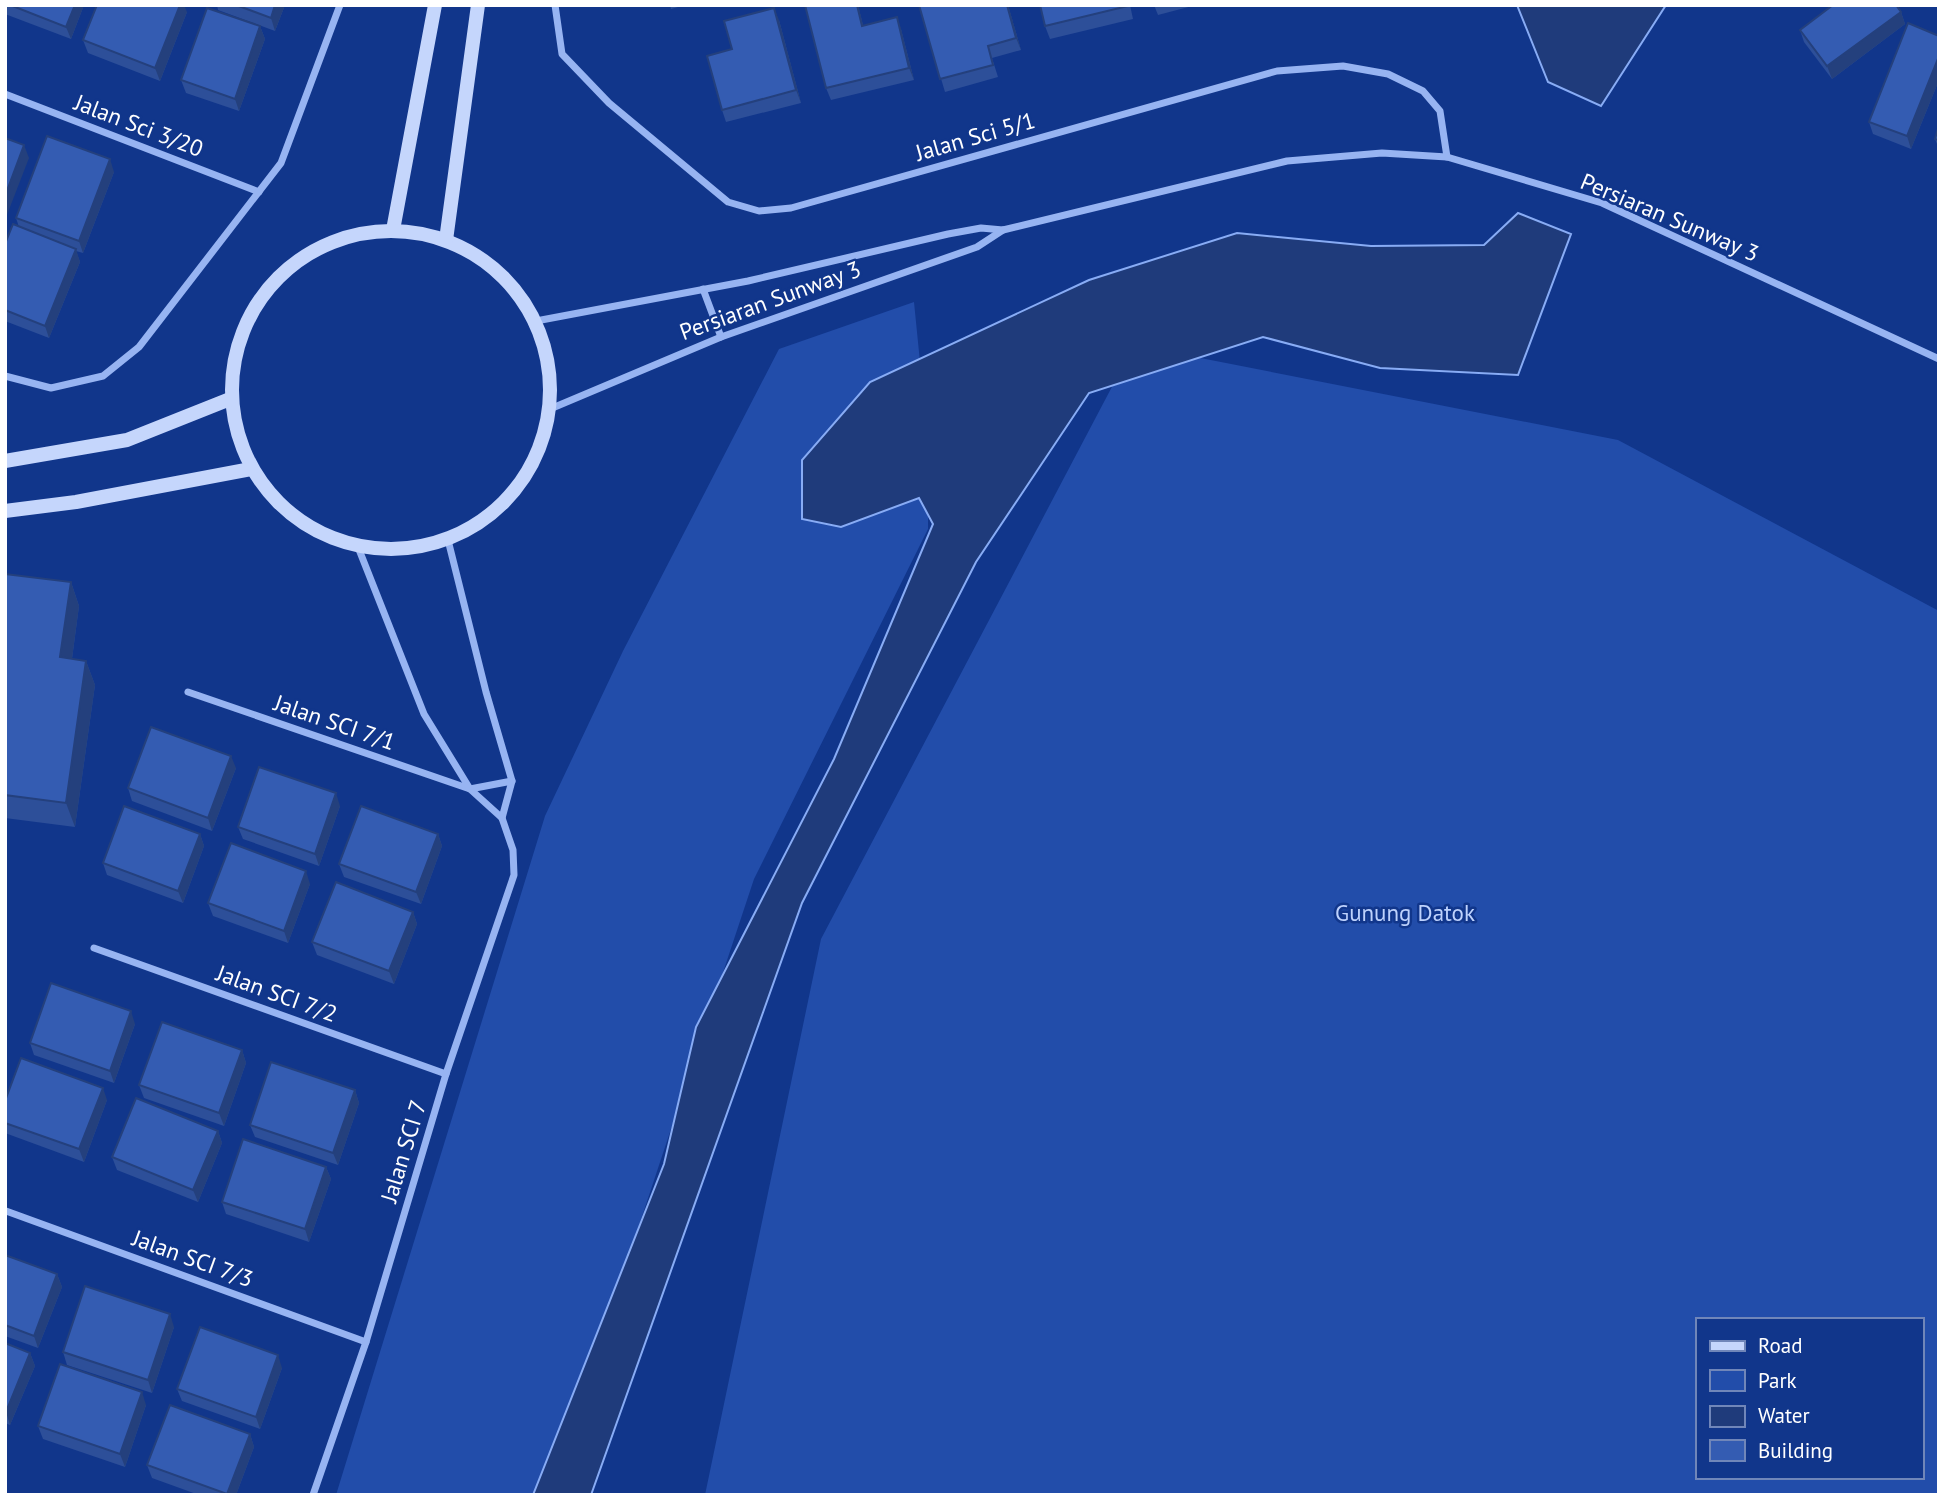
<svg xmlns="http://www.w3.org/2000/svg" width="1944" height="1500" font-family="'PT Sans',sans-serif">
  <rect width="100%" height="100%" fill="#11368b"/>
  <g fill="#224daa" fill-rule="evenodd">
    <polygon points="914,302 928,442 928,529 754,879 596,1355 540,1495 336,1495 545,816 623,651 779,349"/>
    <path d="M 1134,345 L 1618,440 L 1939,611 L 1939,1495 L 705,1495 L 821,939 ZM 1697,1320 L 1921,1320 L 1921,1477 L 1697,1477 Z"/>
  </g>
  <g fill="#1f3b7b" stroke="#88acf5" stroke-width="2">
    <polygon points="1517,5 1666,5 1601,106 1548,82"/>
    <polygon points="1518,213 1571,234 1518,375 1380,368 1263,337 1089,393 976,562 802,903 591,1495 533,1495 664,1164 696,1027 834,759 933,524 919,498 841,527 802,519 802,460 870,382 1089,280 1237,233 1371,246 1484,245"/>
  </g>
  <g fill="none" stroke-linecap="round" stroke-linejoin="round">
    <g stroke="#97b4f2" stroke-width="7">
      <polyline points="555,5 562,54 609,103 728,202 759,211 791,208 1277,71 1343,66 1388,74 1423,91 1440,111 1447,157"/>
      <polyline points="5,94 259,192"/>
      <polyline points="703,289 721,337"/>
      <polyline points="536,321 748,281 948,234 981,228 1003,230 1287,161 1382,153 1447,157 1602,203 1939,359"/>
      <polyline points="5,376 51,388 103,376 139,347 281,163 340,5"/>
      <polyline points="550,409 721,337 977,247 1003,230"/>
      <polyline points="448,540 486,692 512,781 502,818"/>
      <polyline points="188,692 470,789 512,781"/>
      <polyline points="94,948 446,1074"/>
      <polyline points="6,1211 366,1342"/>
      <polyline points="313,1495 366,1342 446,1074 514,875 513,850 502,818 470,789 424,714 358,547"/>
    </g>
    <g stroke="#c5d6fc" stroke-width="14">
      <polyline points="393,230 435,5"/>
      <circle cx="391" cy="390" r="159"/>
      <polyline points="446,240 478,5"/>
      <polyline points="5,461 127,440 230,399"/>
      <polyline points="5,511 76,502 251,469"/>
    </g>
  </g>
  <g fill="#2d4f99">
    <polygon points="5,5 84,5 71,39 5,14"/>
    <polygon points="217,5 285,5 275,31 218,10"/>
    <polygon points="670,5 685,5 671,9"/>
    <polygon points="805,5 858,5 863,25 901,29 914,80 831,100 826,88"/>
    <polygon points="919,5 1008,5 1021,50 992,58 998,77 945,92"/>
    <polygon points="1040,5 1130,5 1133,19 1050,39 1045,26"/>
    <polygon points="1154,5 1196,5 1158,15"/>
    <polygon points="187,12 160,81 88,53 83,40"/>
    <polygon points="1901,12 1905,24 1832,79 1804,42 1800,30"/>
    <polygon points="779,20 801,103 726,122 722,110 732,49"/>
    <polygon points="260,26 265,39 239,111 186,93 181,80"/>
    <polygon points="1939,36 1939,80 1911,149 1873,134 1869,122"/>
    <polygon points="1939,125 1939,149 1935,139"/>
    <polygon points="114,172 83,253 76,251 80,262 49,338 5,321 5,244 19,227 16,218"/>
    <polygon points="5,574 71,582 79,606 72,659 86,661 95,685 75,827 5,818"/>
    <polygon points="236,768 212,831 132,801 128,788"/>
    <polygon points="340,806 319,866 243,839 238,827"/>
    <polygon points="200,834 204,846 183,903 107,875 103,863"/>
    <polygon points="438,834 442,846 421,904 344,877 339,864"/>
    <polygon points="310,884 288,943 213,916 208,903"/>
    <polygon points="413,912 417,924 394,984 317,955 312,942"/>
    <polygon points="135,1024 114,1083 34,1055 30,1043"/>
    <polygon points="242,1050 246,1063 224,1126 144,1098 139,1085"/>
    <polygon points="355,1090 359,1103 338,1165 255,1137 250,1125"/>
    <polygon points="107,1100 84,1162 5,1133 5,1101"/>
    <polygon points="218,1131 222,1143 198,1202 117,1170 112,1157"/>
    <polygon points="326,1167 331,1179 309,1242 226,1214 222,1202"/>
    <polygon points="5,1255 57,1274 62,1287 38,1348 5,1336"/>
    <polygon points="174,1327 152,1393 67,1365 63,1352"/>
    <polygon points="5,1343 30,1353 35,1366 10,1425 5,1423"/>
    <polygon points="282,1368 260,1429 182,1401 177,1389"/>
    <polygon points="146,1405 125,1467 43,1439 38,1426"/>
    <polygon points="250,1434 254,1447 236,1495 199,1495 152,1478 147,1465"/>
  </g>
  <g fill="#24407d">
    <polygon points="75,5 84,5 71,39 66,27"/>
    <polygon points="180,5 184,5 187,12 160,81 155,68"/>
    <polygon points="275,5 285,5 275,31 271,18"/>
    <polygon points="857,5 858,5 866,38 862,26"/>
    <polygon points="1007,5 1008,5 1021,50 1016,38"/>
    <polygon points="774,8 779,20 801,103 796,90"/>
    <polygon points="1901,12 1905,24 1832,79 1827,66"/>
    <polygon points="897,17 901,29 914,80 909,68"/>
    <polygon points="260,26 265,39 239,111 235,99"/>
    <polygon points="1939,56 1939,80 1911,149 1907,136"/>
    <polygon points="24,145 29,158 5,220 5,196"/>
    <polygon points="110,159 114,172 83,253 79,241"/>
    <polygon points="76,249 80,262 49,338 45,326"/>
    <polygon points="71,582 79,606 69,681 60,657"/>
    <polygon points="86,661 95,685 75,827 66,803"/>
    <polygon points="231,756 236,768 212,831 208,818"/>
    <polygon points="336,793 340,806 319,866 315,854"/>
    <polygon points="200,834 204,846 183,903 178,891"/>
    <polygon points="438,834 442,846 421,904 416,892"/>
    <polygon points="306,871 310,884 288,943 284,931"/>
    <polygon points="413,912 417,924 394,984 389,971"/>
    <polygon points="131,1011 135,1024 114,1083 110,1071"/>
    <polygon points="242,1050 246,1063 224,1126 219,1113"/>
    <polygon points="103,1088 107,1100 84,1162 79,1149"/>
    <polygon points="355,1090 359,1103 338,1165 333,1153"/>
    <polygon points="218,1131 222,1143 198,1202 193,1190"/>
    <polygon points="326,1167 331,1179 309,1242 305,1229"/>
    <polygon points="57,1274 62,1287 38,1348 34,1336"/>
    <polygon points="170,1314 174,1327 152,1393 148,1380"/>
    <polygon points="30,1353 35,1366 10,1425 6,1412"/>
    <polygon points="278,1355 282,1368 260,1429 256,1417"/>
    <polygon points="142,1392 146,1405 125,1467 120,1454"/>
    <polygon points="250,1434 254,1447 236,1495 227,1495"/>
  </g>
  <g fill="#345cb2" stroke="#24407d" stroke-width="2">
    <polygon points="10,5 75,5 66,27"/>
    <polygon points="97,5 180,5 155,68 83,40"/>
    <polygon points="236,5 275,5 271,18"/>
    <polygon points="805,5 857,5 862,26 897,17 909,68 826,88"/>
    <polygon points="919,5 1007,5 1016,38 988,46 993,65 940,79"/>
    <polygon points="1040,5 1128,5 1128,6 1045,26"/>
    <polygon points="1833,5 1896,5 1901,12 1827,66 1800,30"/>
    <polygon points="207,8 260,26 235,99 181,80"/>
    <polygon points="774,8 796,90 722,110 707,56 732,49 724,21"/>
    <polygon points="1908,23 1939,36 1939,56 1907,136 1869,122"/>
    <polygon points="1939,125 1939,140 1935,139"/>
    <polygon points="47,136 110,159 79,241 16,218"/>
    <polygon points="5,138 24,145 5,196"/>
    <polygon points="13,224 76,249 45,326 5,310 5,244"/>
    <polygon points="5,574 71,582 60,657 86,661 66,803 5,795"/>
    <polygon points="151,727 231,756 208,818 128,788"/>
    <polygon points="259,767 336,793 315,854 238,827"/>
    <polygon points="124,806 200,834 178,891 103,863"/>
    <polygon points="361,806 438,834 416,892 339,864"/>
    <polygon points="231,843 306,871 284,931 208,903"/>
    <polygon points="336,882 413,912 389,971 312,942"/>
    <polygon points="51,983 131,1011 110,1071 30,1043"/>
    <polygon points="162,1022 242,1050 219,1113 139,1085"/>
    <polygon points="21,1058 103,1088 79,1149 5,1123 5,1101"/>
    <polygon points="271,1062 355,1090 333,1153 250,1125"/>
    <polygon points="136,1098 218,1131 193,1190 112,1157"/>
    <polygon points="243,1139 326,1167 305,1229 222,1202"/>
    <polygon points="5,1255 57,1274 34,1336 5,1325"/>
    <polygon points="85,1286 170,1314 148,1380 63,1352"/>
    <polygon points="200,1327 278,1355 256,1417 177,1389"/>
    <polygon points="5,1343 30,1353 6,1412 5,1412"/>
    <polygon points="60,1364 142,1392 120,1454 38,1426"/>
    <polygon points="170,1405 250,1434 227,1494 147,1465"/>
  </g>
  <g text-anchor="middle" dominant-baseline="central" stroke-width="5" stroke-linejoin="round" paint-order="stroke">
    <g font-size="23" fill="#fff" stroke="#11368b">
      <text transform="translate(139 125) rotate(21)">Jalan Sci 3/20</text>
      <text transform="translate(975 136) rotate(-16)">Jalan Sci 5/1</text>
      <text transform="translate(1670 217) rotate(23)">Persiaran Sunway 3</text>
      <text transform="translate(770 300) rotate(-20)">Persiaran Sunway 3</text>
      <text transform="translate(335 722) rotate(19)">Jalan SCI 7/1</text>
      <text transform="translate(277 993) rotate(20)">Jalan SCI 7/2</text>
      <text transform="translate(403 1151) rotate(-73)">Jalan SCI 7</text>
      <text transform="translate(193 1258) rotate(20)">Jalan SCI 7/3</text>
    </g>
    <g font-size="23" fill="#bed2fd" stroke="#11368b">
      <text x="1405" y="912">Gunung Datok</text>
    </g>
  </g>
  <rect width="1944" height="1500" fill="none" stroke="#ffffff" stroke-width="14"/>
  <rect x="1696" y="1318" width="228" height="161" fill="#11368b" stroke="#7086b9" stroke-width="2"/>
  <rect x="1710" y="1341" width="35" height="10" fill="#c5d6fc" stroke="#7086b9" stroke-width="2"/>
  <text x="1758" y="1353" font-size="21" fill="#ffffff">Road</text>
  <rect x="1710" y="1370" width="35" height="21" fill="#224daa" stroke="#7086b9" stroke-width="2"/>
  <text x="1758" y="1388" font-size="21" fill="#ffffff">Park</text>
  <rect x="1710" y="1406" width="35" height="21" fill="#1f3b7b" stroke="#7086b9" stroke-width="2"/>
  <text x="1758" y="1423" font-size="21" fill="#ffffff">Water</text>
  <rect x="1710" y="1440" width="35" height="21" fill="#345cb2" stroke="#7086b9" stroke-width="2"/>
  <text x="1758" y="1458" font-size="21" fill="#ffffff">Building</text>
</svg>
